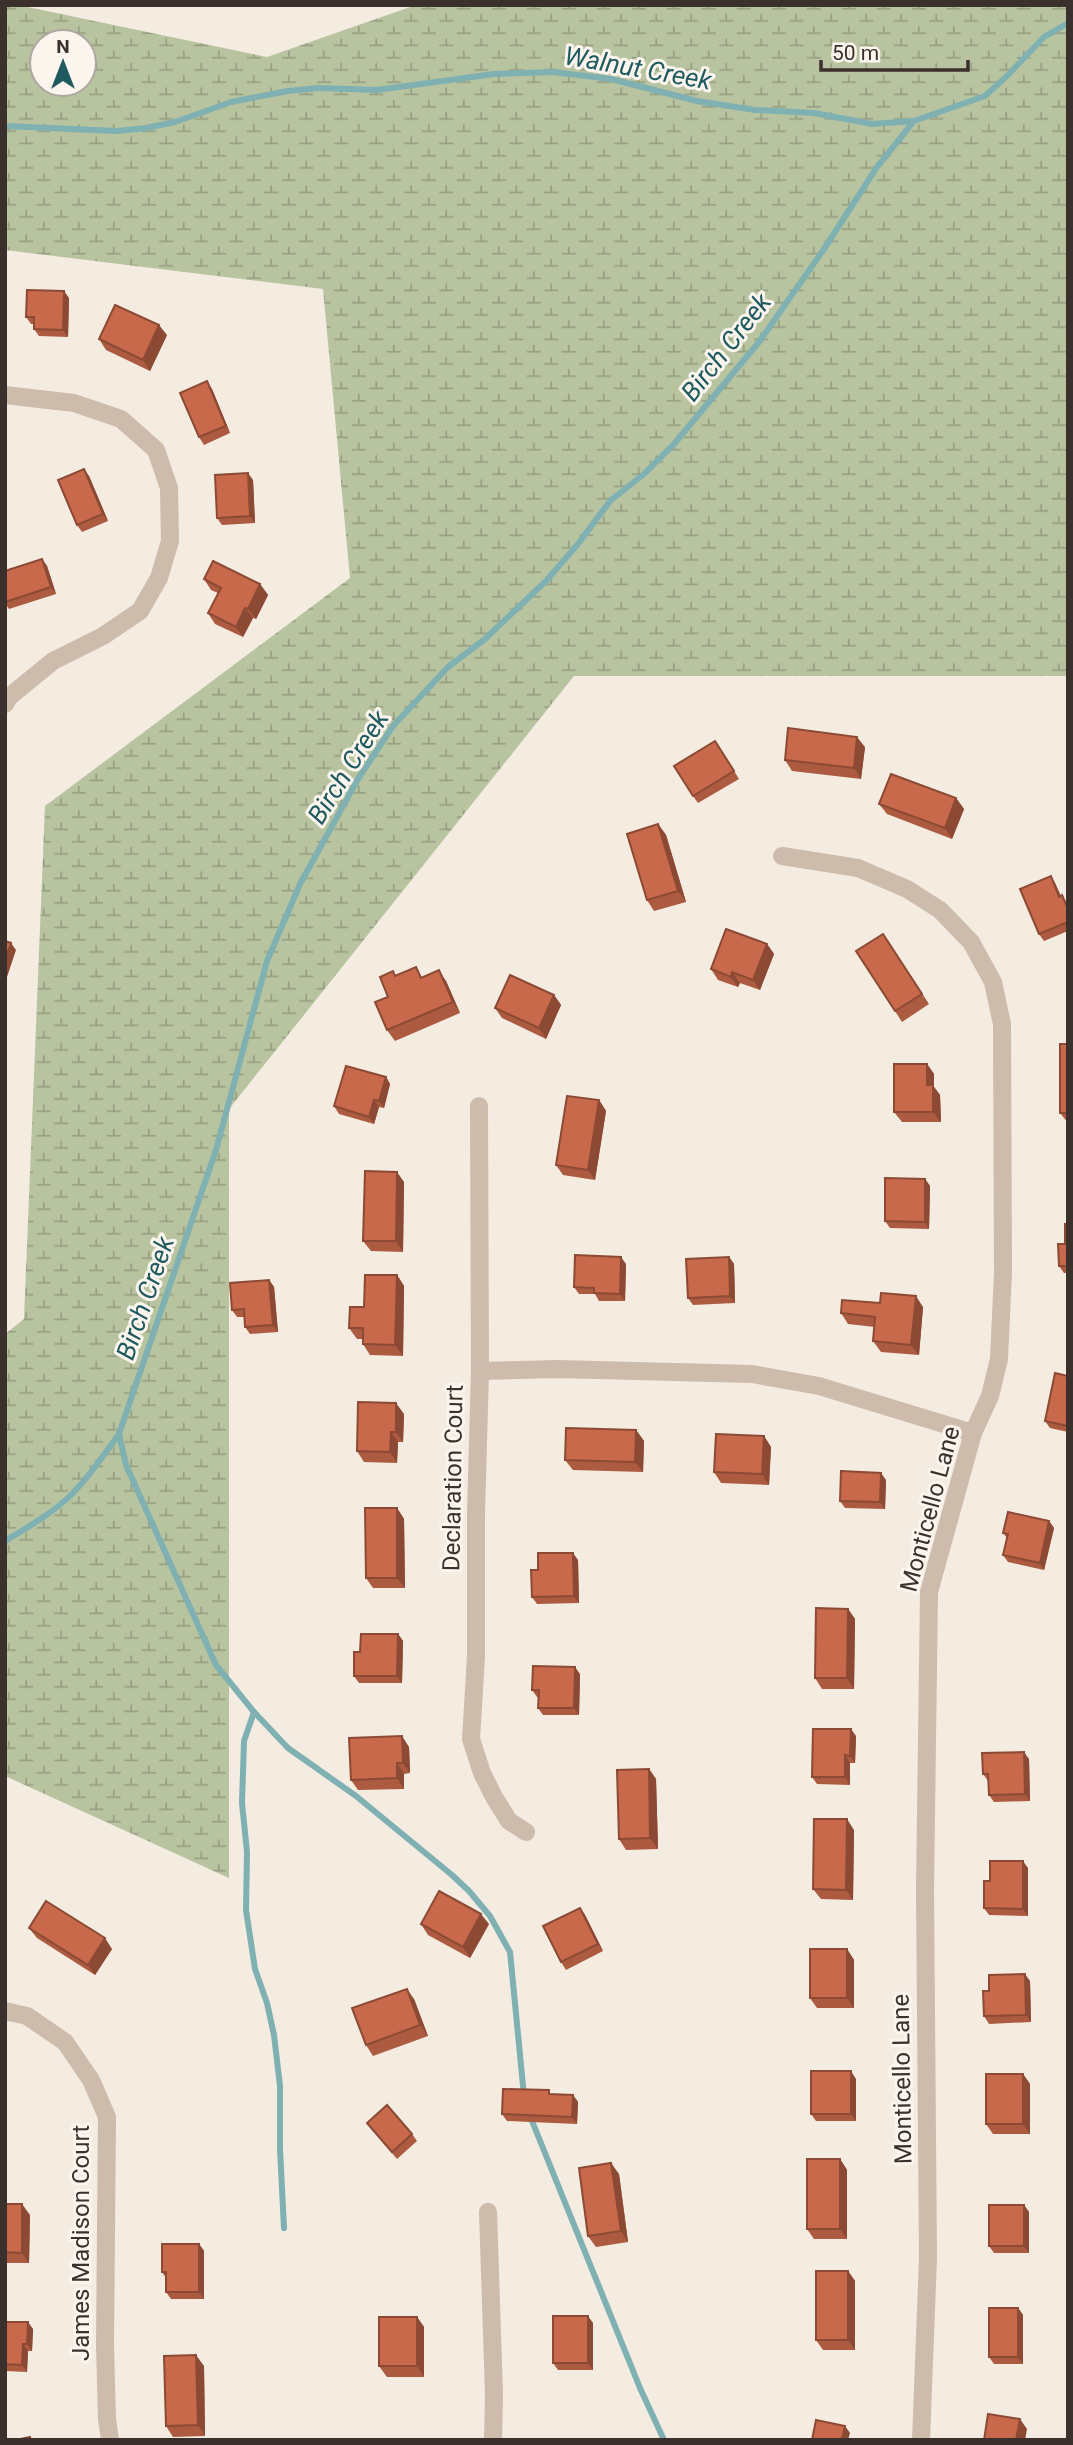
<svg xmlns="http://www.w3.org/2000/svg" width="1073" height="2445" font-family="Roboto,sans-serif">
  <defs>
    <pattern id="wetland-marsh" width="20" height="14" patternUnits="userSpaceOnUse" patternTransform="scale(1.75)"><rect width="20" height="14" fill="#b8c4a0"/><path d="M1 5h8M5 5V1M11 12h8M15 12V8" fill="none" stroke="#97a083"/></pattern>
  </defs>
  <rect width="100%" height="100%" fill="#f4ebe1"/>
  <path fill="url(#wetland-marsh)" fill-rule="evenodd" d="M 5,5 L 18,5 L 267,57 L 416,5 L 1068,5 L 1068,676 L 574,676 L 229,1109 L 229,1878 L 5,1776 L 5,1334 L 24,1319 L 45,806 L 350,578 L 323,289 L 5,250 ZM 42,42 L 84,42 L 84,84 L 42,84 Z"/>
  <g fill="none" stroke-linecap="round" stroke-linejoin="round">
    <g stroke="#7fb0b2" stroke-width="6">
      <polyline points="5,126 117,131 146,128 175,122 231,102 288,91 318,88 377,90 494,74 553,72 611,79 697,101 755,110 814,113 872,124 914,121 985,96 1007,76 1044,37 1068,23"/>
      <polyline points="119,1434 126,1465 216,1665 254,1712 288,1748 356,1796 452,1875 469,1891 490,1916 510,1952 524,2096"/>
      <path d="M 5,1541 C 28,1527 53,1513 72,1494 C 90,1476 104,1455 119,1434 L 216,1150 L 267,961 L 300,884 L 358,779 L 393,726 L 448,667 L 485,639 L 546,581 L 578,544 L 610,501 L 644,474 L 674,444 L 759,342 L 824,249 L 877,167 L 914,121"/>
      <polyline points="254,1712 244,1741 242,1803 247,1852 246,1910 255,1969 267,2003 274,2035 280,2086 280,2149 284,2228"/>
      <polyline points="530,2116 640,2388 664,2440"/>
    </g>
    <g stroke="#cdbbac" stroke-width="18">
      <polyline points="5,395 74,403 121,419 156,450 169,488 170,541 159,578 140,611 103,636 53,661 9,697 5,704"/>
      <polyline points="782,856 858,868 907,889 940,910 971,942 993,982 1002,1024 1003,1272 999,1359 990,1396 973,1433 929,1592 925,1890 928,2258 921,2440"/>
      <polyline points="479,1106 480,1371 476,1514 476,1656 471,1739 482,1773 494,1797 509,1821 526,1832"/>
      <polyline points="480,1371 558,1369 752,1374 819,1386 973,1433"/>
      <polyline points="5,2011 27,2016 65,2042 91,2080 107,2117 105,2345 107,2419 110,2440"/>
      <polyline points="488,2212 494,2394 493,2440"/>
    </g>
  </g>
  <g fill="#ac5a40">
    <polygon points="69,298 68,337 39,336 34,329 34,324 31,324 26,317"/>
    <polygon points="167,335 150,371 106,350 99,339"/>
    <polygon points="212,389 230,433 204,445 199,437"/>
    <polygon points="89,476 108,521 82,532 77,525"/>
    <polygon points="253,480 255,523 222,525 217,518"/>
    <polygon points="42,559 47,566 56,594 9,609 5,603 5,571"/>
    <polygon points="204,579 260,584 268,595 256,619 253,618 243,637 215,624 208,613 218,593 211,590"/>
    <polygon points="865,747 861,779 792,771 785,760"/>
    <polygon points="720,748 739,779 698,803 693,796"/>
    <polygon points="956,798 964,809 952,839 887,814 879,804"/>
    <polygon points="658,824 666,835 686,902 654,911 647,900"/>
    <polygon points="1055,883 1061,896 1068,904 1068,931 1044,941 1039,934"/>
    <polygon points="883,934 929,1004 902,1022 895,1011"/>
    <polygon points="767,944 774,954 760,990 740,983 738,987 718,980 711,969"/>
    <polygon points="393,971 396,976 423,977 446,981 460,1013 395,1041 387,1030 388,997"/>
    <polygon points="554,995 561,1005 546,1039 502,1018 495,1008"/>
    <polygon points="1068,1044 1068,1123 1060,1113"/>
    <polygon points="927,1064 934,1074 934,1087 940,1095 941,1122 902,1122 894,1112"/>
    <polygon points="386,1077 390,1084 384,1108 379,1107 374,1124 339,1114 334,1106"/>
    <polygon points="599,1100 606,1111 595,1180 563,1175 556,1165"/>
    <polygon points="925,1179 930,1186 929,1229 890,1228 885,1221"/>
    <polygon points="404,1182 403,1252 371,1251 363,1241"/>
    <polygon points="1068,1224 1068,1273 1064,1273 1059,1266 1065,1244"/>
    <polygon points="729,1257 734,1264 735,1303 693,1305 688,1298"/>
    <polygon points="626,1264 625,1301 599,1301 595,1294 579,1294 574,1287"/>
    <polygon points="397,1275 404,1286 403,1356 370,1355 363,1344 363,1339 357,1339 349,1328 364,1307"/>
    <polygon points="269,1280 274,1287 278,1332 250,1334 245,1327 244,1317 237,1317 232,1310"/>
    <polygon points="923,1307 919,1355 881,1352 873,1341 875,1327 848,1324 841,1313"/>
    <polygon points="1068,1376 1068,1432 1050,1428 1045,1421"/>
    <polygon points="404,1414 403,1442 398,1442 397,1463 364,1462 357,1451"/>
    <polygon points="636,1430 644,1441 643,1472 573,1470 565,1460"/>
    <polygon points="764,1436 771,1447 769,1485 721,1483 714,1472"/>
    <polygon points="886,1480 885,1509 845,1508 840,1501"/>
    <polygon points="397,1508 404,1519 405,1588 373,1588 366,1578"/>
    <polygon points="1049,1521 1054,1528 1044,1570 1008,1562 1003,1555 1007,1538 1003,1533"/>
    <polygon points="578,1560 579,1603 537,1604 532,1597 538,1570"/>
    <polygon points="848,1609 855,1619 854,1689 822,1689 815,1678"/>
    <polygon points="398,1634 403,1641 402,1683 359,1683 354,1676 360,1652"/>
    <polygon points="580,1674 579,1715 543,1715 538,1708 539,1697 537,1697 532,1690"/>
    <polygon points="856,1736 855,1763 850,1763 850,1785 817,1784 812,1777"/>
    <polygon points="409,1747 410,1773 404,1774 404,1789 358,1790 351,1780"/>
    <polygon points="1029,1759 1030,1801 994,1802 989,1795 989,1782 983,1774"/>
    <polygon points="649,1769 656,1779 658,1849 626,1850 619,1839"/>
    <polygon points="854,1830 853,1900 821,1899 813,1889"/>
    <polygon points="1028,1868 1028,1916 989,1915 984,1908 990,1881"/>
    <polygon points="580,1908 585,1915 603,1951 566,1970 561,1962"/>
    <polygon points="421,1924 489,1924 470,1958 428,1935"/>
    <polygon points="29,1928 112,1949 95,1975 37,1938"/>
    <polygon points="847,1949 854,1960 854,2008 817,2008 810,1998"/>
    <polygon points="1030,1981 1031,2022 989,2024 984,2016 989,1991"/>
    <polygon points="414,1999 428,2036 373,2056 366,2045"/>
    <polygon points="1023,2074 1030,2084 1030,2134 993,2134 986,2124"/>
    <polygon points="856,2079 856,2121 816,2121 811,2114"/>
    <polygon points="573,2095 578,2102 577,2124 507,2121 502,2114"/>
    <polygon points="367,2123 412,2134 417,2141 397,2159"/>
    <polygon points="840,2159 847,2170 847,2239 814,2239 807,2229"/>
    <polygon points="619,2174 628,2242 596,2247 588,2236"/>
    <polygon points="5,2204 30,2215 29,2263 5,2263"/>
    <polygon points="1024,2205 1029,2212 1029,2253 994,2253 989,2246"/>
    <polygon points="199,2244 204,2251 204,2299 171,2299 166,2292 166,2278 162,2272"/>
    <polygon points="848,2271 855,2281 855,2350 823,2350 816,2340"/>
    <polygon points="1018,2308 1023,2315 1023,2364 994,2364 989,2357"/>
    <polygon points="417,2317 424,2327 424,2377 387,2377 379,2366"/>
    <polygon points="5,2322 33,2329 32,2351 28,2351 27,2372 5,2371"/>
    <polygon points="593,2323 593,2370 558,2370 553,2363"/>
    <polygon points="204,2366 205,2436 173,2437 166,2426"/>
  </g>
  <g fill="#8c4a34">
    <polygon points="64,291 69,298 68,337 63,330"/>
    <polygon points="159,325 167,335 150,371 143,360"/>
    <polygon points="207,381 212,389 230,433 226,426"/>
    <polygon points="84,469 89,476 108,521 103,514"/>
    <polygon points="248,473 253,480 255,523 250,516"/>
    <polygon points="42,559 47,566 56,594 51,587"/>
    <polygon points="260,584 268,595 256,619 248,609"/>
    <polygon points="245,608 253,618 243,637 236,627"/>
    <polygon points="857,737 865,747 861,779 854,768"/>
    <polygon points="956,798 964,809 952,839 945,828"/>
    <polygon points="658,824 666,835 686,902 678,891"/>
    <polygon points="1051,876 1055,883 1064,904 1059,897"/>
    <polygon points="11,943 16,950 5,983 5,960"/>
    <polygon points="767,944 774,954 760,990 753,980"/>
    <polygon points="439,970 446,981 460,1013 453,1002"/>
    <polygon points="732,972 740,983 738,987 731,977"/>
    <polygon points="554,995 561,1005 546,1039 539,1028"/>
    <polygon points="927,1064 934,1074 934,1087 940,1095 941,1122 933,1112 927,1085"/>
    <polygon points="386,1077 390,1084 384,1108 379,1101"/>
    <polygon points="374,1100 379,1107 374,1124 369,1117"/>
    <polygon points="599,1100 606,1111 595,1180 588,1170"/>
    <polygon points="397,1172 404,1182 403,1252 396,1241"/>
    <polygon points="925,1179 930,1186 929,1229 925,1222"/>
    <polygon points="621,1257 626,1264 625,1301 620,1294"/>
    <polygon points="729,1257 734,1264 735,1303 730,1296"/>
    <polygon points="397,1275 404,1286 403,1356 395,1345"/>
    <polygon points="269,1280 274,1287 278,1332 273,1325"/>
    <polygon points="916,1296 923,1307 919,1355 911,1345"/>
    <polygon points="396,1403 404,1414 403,1442 396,1432"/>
    <polygon points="636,1430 644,1441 643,1472 635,1462"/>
    <polygon points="391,1432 398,1442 397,1463 390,1452"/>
    <polygon points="764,1436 771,1447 769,1485 762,1474"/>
    <polygon points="881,1473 886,1480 885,1509 880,1502"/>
    <polygon points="397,1508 404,1519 405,1588 397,1578"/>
    <polygon points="1049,1521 1054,1528 1044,1570 1040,1563"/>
    <polygon points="573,1553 578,1560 579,1603 574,1596"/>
    <polygon points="848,1609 855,1619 854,1689 847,1678"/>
    <polygon points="398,1634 403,1641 402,1683 397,1676"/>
    <polygon points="575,1667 580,1674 579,1715 574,1708"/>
    <polygon points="851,1729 856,1736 855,1763 850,1756"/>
    <polygon points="402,1736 409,1747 410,1773 403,1763"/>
    <polygon points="1024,1752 1029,1759 1030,1801 1025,1794"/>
    <polygon points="845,1755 850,1763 850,1785 845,1777"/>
    <polygon points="397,1763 404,1774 404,1789 397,1778"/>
    <polygon points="649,1769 656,1779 658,1849 650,1838"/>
    <polygon points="847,1819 854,1830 853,1900 846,1890"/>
    <polygon points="1023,1861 1028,1868 1028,1916 1023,1909"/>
    <polygon points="580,1908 585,1915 603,1951 598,1944"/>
    <polygon points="481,1914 489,1924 470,1958 463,1947"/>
    <polygon points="105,1938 112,1949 95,1975 88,1965"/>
    <polygon points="847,1949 854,1960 854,2008 847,1998"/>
    <polygon points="1025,1974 1030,1981 1031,2022 1026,2015"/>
    <polygon points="407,1989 414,1999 428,2036 420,2025"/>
    <polygon points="851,2071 856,2079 856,2121 851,2114"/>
    <polygon points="1023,2074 1030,2084 1030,2134 1023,2124"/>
    <polygon points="573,2095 578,2102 577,2124 572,2117"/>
    <polygon points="840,2159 847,2170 847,2239 840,2229"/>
    <polygon points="611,2163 619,2174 628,2242 621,2231"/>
    <polygon points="22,2204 30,2215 29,2263 22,2253"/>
    <polygon points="1024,2205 1029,2212 1029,2253 1024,2246"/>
    <polygon points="199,2244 204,2251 204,2299 199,2292"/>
    <polygon points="848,2271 855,2281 855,2350 848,2340"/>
    <polygon points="1018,2308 1023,2315 1023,2364 1018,2357"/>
    <polygon points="588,2316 593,2323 593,2370 588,2363"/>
    <polygon points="417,2317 424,2327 424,2377 417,2366"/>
    <polygon points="28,2322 33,2329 32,2351 27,2344"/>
    <polygon points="23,2344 28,2351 27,2372 22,2365"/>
    <polygon points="196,2355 204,2366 205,2436 198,2425"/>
    <polygon points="1020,2419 1027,2429 1025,2440 1016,2440"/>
    <polygon points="845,2426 850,2433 848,2440 842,2440"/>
  </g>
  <g fill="#c8694b" stroke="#8c4a34" stroke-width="2">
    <polygon points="27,290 64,291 63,330 34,329 34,317 26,317"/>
    <polygon points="115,305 159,325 143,360 99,339"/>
    <polygon points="207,381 226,426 199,437 180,393"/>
    <polygon points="84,469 103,514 77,525 58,480"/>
    <polygon points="248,473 250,516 217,518 215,475"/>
    <polygon points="42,559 51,587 5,602 5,571"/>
    <polygon points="213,561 260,584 248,609 245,608 236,627 208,613 221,588 204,579"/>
    <polygon points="788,728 857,737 854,768 785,760"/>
    <polygon points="715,741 734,771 693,796 674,766"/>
    <polygon points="891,774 956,798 945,828 879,804"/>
    <polygon points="658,824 678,891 647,900 627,834"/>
    <polygon points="1051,876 1059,897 1062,895 1068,909 1068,922 1039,934 1020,889"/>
    <polygon points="726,929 767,944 753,980 732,972 731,977 711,969"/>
    <polygon points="883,934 922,994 895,1011 856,951"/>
    <polygon points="5,941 11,943 5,960"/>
    <polygon points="416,967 421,978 439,970 453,1002 387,1030 375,1002 388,997 380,977 393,971 395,976"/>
    <polygon points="510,975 554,995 539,1028 495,1008"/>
    <rect x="1060" y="1044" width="8" height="69"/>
    <polygon points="894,1064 927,1064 927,1085 933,1085 933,1112 894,1112"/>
    <polygon points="346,1066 386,1077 379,1101 374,1100 369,1117 334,1106"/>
    <polygon points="567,1096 599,1100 588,1170 556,1165"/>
    <polygon points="365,1171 397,1172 396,1241 363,1241"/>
    <polygon points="885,1178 925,1179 925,1222 885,1221"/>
    <polygon points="1065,1224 1068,1224 1068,1266 1059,1266 1058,1244 1065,1244"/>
    <polygon points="575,1255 621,1257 620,1294 594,1293 594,1288 574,1287"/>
    <polygon points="729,1257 730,1296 688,1298 686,1259"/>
    <polygon points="365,1275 397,1275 395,1345 363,1344 363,1328 349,1328 350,1307 364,1307"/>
    <polygon points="269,1280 273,1325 245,1327 244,1309 232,1310 230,1283"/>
    <polygon points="881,1293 916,1296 911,1345 873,1341 875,1317 841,1313 842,1300 880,1303"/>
    <polygon points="1055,1373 1068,1376 1068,1426 1045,1421"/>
    <polygon points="358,1402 396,1403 396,1432 391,1432 390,1452 357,1451"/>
    <polygon points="566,1428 636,1430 635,1462 565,1460"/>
    <polygon points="716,1434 764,1436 762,1474 714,1472"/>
    <polygon points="841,1471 881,1473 880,1502 840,1501"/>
    <polygon points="365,1508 397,1508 397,1578 366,1578"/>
    <polygon points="1008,1512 1049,1521 1040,1563 1003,1555 1008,1534 1003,1533"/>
    <polygon points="538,1553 573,1553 574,1596 532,1597 531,1570 538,1570"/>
    <polygon points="816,1608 848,1609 847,1678 815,1678"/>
    <polygon points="361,1634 398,1634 397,1676 354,1676 354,1652 360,1652"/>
    <polygon points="533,1666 575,1667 574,1708 538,1708 539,1690 532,1690"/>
    <polygon points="813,1729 851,1729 850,1756 845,1755 845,1777 812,1777"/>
    <polygon points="402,1736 403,1763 397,1763 397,1778 351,1780 349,1738"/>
    <polygon points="1024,1752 1025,1794 989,1795 988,1774 983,1774 982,1753"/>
    <polygon points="649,1769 650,1838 619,1839 617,1770"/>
    <polygon points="814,1819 847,1819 846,1890 813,1889"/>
    <polygon points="990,1861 1023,1861 1023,1909 984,1908 984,1881 990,1881"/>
    <polygon points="439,1891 481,1914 463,1947 421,1924"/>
    <polygon points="46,1901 105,1938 88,1965 29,1928"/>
    <polygon points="580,1908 598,1944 561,1962 543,1926"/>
    <rect x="810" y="1949" width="37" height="49"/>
    <polygon points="1025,1974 1026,2015 984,2016 983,1991 989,1991 989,1975"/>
    <polygon points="407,1989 420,2025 366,2045 352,2008"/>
    <rect x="811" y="2071" width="40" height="43"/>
    <rect x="986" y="2074" width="37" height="50"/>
    <polygon points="503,2089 549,2090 549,2094 573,2095 572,2117 502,2114"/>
    <polygon points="387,2105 412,2134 392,2152 367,2123"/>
    <rect x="807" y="2159" width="33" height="70"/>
    <polygon points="611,2163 621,2231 588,2236 579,2168"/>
    <polygon points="5,2204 22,2204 22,2253 5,2252"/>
    <rect x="989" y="2205" width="35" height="41"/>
    <polygon points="162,2244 199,2244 199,2292 166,2292 166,2272 162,2272"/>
    <rect x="816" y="2271" width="32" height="69"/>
    <rect x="989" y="2308" width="29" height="49"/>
    <rect x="553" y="2316" width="35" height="47"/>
    <rect x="379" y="2317" width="38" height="49"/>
    <polygon points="5,2322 28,2322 27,2344 23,2344 22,2365 5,2364"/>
    <polygon points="196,2355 198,2425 166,2426 164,2356"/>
    <polygon points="988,2414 1020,2419 1016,2440 984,2440"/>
    <polygon points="816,2420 845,2426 842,2440 812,2440"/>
    <polygon points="30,2437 31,2440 16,2440"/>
  </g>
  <g text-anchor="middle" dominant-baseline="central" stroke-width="6" stroke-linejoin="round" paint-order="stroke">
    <g font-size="24" fill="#3b302b" stroke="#fbf5ee">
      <text transform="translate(453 1478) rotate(-89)">Declaration Court</text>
      <text transform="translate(930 1509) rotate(-75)">Monticello Lane</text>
      <text transform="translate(902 2079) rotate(-91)">Monticello Lane</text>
      <text transform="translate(81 2243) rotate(-90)">James Madison Court</text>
    </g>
    <g font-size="26" font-style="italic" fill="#1f5a5e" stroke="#fbf5ee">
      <text transform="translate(638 68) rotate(10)">Walnut Creek</text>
      <text transform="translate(726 347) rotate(-52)">Birch Creek</text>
      <text transform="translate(348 767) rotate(-58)">Birch Creek</text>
      <text transform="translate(145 1298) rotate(-71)">Birch Creek</text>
    </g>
  </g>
  <rect width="1073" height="2445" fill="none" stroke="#3b302b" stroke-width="14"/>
  <g transform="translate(63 63)"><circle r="33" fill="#fbf5ee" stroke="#aea6a0" stroke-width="2"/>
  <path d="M0-5L12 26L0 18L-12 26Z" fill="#1f5a5e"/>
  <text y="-10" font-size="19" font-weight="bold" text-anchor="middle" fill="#3b302b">N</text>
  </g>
  <path d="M821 60v10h147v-10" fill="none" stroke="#3b302b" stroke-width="3.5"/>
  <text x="832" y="60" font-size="21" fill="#3b302b" stroke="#fbf5ee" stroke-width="5" paint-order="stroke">50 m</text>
</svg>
